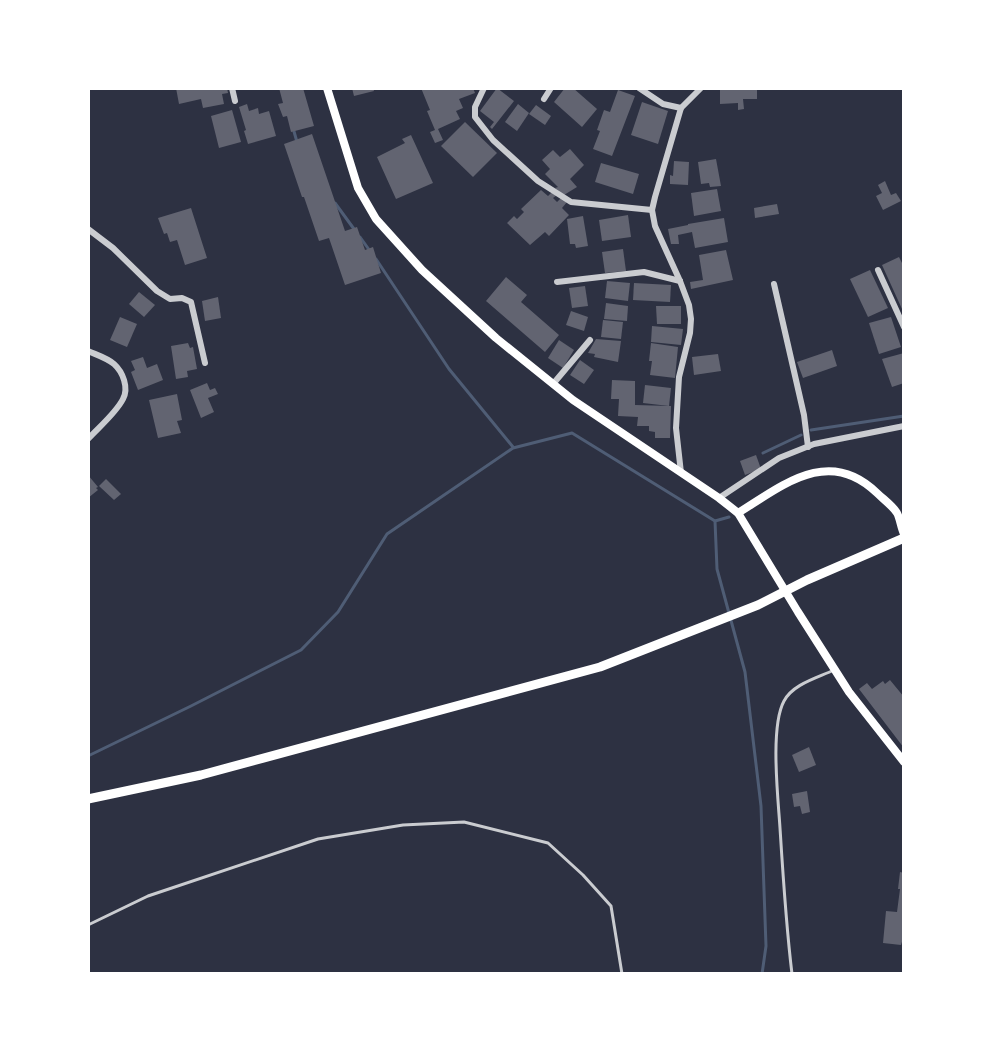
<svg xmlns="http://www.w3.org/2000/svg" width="992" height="1062" font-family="Poppins,sans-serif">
  <rect width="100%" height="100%" fill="#2d3142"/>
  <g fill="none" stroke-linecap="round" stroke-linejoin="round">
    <g stroke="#4f5d75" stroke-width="3">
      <polyline points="293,128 297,142"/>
      <polyline points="335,203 354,229"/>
      <polyline points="360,237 370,251"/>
      <polyline points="376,259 449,369 513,447"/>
      <polyline points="811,430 904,416"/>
      <polyline points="763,453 801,435"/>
      <polyline points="729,517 715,521 717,569 745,672 761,806 766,946 762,974"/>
      <polyline points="88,756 191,706 301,650 338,612 387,534 513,448 572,433 715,521"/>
    </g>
  </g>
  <g fill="#626471">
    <polygon points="176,88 227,88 228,93 222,94 224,104 203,108 201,99 179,104"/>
    <polygon points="279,88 303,88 314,126 291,132 287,116 283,117 278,104 283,103"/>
    <polygon points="352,88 373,88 374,91 354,96"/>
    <polygon points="421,88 473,88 475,93 459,99 463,108 456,111 460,119 438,129 443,140 435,143 430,132 435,130 427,111 430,110"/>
    <polygon points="497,88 514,101 492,129 490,127 494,122 480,111"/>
    <polygon points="565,88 573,88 597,109 582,127 554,102"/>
    <polygon points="720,88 757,88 757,99 743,99 744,109 738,110 738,103 720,104"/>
    <polygon points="618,90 635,96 612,156 593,149 600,131 597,130 604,110 610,112"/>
    <polygon points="642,102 668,111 658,144 631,135"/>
    <polygon points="247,104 249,111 258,108 259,114 269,111 276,136 248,144 244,131 246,130 239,107"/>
    <polygon points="518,104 529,113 517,131 505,122"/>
    <polygon points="536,105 551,116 545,125 529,114"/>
    <polygon points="232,110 241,142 219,148 211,116"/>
    <polygon points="465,122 497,153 473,177 441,146"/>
    <polygon points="312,134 345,231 357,227 365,250 373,247 381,273 345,285 329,238 319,241 304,197 302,197 284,144"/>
    <polygon points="411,135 433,183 396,199 377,157 405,143 402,139"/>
    <polygon points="570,149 584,165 570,179 577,187 564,195 555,188 558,187 545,174 550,169 542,160 553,150 560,157"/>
    <polygon points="716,159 721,186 710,187 709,183 701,184 698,162"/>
    <polygon points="674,161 689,162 688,185 670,184 670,175 673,176"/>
    <polygon points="601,163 639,174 633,194 595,182"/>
    <polygon points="885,181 891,195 896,193 901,201 883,210 876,196 882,193 878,185"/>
    <polygon points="717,189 721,211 694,216 691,193"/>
    <polygon points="541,190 548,196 553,191 557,195 553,198 557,202 562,197 567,202 562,208 569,215 549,236 545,232 530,245 507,223 514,216 517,219 524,212 521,209"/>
    <polygon points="777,204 779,214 755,218 754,208"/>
    <polygon points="191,208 207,258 185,265 177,240 170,242 167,233 164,234 158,218"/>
    <polygon points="628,215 631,237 602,241 599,220"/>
    <polygon points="583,216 588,246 576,248 575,244 570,244 567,219"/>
    <polygon points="724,218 728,242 695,248 692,232 678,235 679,244 671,244 668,229 688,225 688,224"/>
    <polygon points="623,249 626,271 605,273 602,252"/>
    <polygon points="726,250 733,280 691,289 690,282 703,280 699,255"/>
    <polygon points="899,257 904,267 904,308 902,309 882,265"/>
    <polygon points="870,270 888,308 868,317 850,279"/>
    <polygon points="506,277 527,295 521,302 559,335 545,352 486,301"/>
    <polygon points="607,281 630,283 628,301 605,298"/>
    <polygon points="634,283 671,285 670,302 633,300"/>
    <polygon points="585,286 588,306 572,308 569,288"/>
    <polygon points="139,292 155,305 144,317 129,304"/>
    <polygon points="218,297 221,318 205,321 202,301"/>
    <polygon points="606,303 628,306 627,321 604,319"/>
    <polygon points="656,306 681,306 681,324 657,324"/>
    <polygon points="571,311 588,317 584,331 566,325"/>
    <polygon points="120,317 137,324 127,347 110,340"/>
    <polygon points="891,317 901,347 879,354 869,323"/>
    <polygon points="603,320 623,322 621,339 601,337"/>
    <polygon points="652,326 683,329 681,345 651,342"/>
    <polygon points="596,339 621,341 618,362 594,357 595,354 588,353"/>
    <polygon points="559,340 574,350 563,368 548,358"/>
    <polygon points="188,343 190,348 193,347 197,369 187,371 188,377 176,379 171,346"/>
    <polygon points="651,343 678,347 675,378 650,375 652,361 649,361"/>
    <polygon points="832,350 837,366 803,378 797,362"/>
    <polygon points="904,353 904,383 892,387 882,359"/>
    <polygon points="718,354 721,371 694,375 692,357"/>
    <polygon points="143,357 147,368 157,364 163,380 138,390 131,372 135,370 131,361"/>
    <polygon points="580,360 594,370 584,384 570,375"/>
    <polygon points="612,380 635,381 635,405 671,406 670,438 655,438 655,432 649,431 649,426 637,426 638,417 618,416 619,399 611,399"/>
    <polygon points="207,383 210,390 215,388 218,394 208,398 214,412 201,418 190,390"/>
    <polygon points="645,385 671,388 669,406 643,403"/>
    <polygon points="177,394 182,420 177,421 181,433 158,438 149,400"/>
    <polygon points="756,455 761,469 745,475 740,461"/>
    <polygon points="88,475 98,487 96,488 98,490 88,498"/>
    <polygon points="106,479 121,494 114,500 99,486"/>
    <polygon points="890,680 904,697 904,748 859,689 867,683 872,689 883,681 885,684"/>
    <polygon points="809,747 816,765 799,772 792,755"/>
    <polygon points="807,791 810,812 802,814 800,806 794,807 792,794"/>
    <polygon points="900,872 904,873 904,935 901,945 883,943 886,911 897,912 900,889 898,889"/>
  </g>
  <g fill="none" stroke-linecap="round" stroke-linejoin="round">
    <g stroke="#caccd0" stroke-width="3">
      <polyline points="904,767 904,799"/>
      <polyline points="88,925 148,896 318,839 403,825 464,822 548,843 583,875 611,906 622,974"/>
      <path d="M 792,974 C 786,925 783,876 780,828 C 778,797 770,727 784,701 C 793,684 817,678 834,670"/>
    </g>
    <g stroke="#caccd0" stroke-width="6">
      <polyline points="232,88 235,101"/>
      <polyline points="484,88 475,107 475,117 493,140 538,181 571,202 652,210"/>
      <polyline points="639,88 663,104 681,108"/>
      <polyline points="544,99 551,88"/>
      <polyline points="88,229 113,248 157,291 170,299 182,298 191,302 205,363"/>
      <polyline points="878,270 904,327"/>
      <polyline points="557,282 644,272 680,281"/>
      <polyline points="774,284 804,415 808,447"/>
      <path d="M 88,351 C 97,355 107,358 114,364 C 123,372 129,388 123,399 C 116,413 99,427 88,439"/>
      <polyline points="553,384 590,340"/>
      <polyline points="681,473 676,428 679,377 690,333 691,319 689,305 680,281 655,226 652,210 655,197 681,108 701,88"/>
      <polyline points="719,498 779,458 814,444 904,426"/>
    </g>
    <g stroke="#fff" stroke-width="8">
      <polyline points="327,88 358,188 376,219 422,270 496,338 573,400 719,498 738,513 798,612 849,692 904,762"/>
      <path d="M 738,513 C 783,485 829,446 877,493 C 883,499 892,505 897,513 C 900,518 901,528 904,534"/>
    </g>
    <polyline stroke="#fff" stroke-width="9" points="88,799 201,775 600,667 758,605 807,580 904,538"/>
  </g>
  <rect width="992" height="1062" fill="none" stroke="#ffffff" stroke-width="180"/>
</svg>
